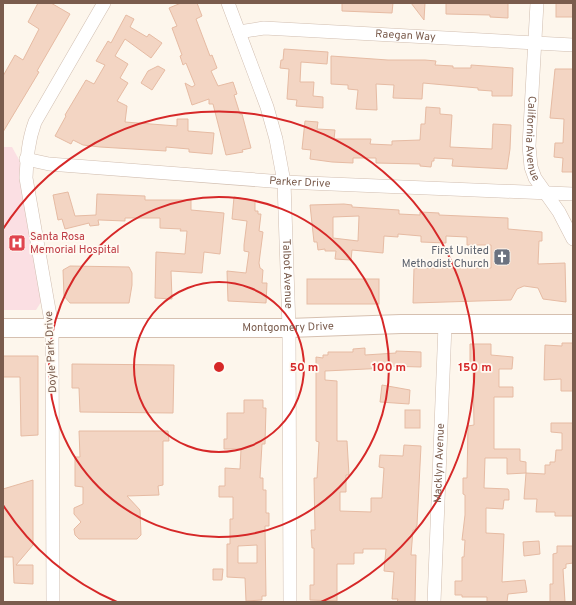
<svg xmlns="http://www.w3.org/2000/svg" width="576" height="605" font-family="Overpass,sans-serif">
  <rect width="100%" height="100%" fill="#fdf6ec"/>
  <polygon fill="#fbdfe3" points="3,147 12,147 22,165 41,302 36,310 3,310"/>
  <g fill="#f3d5c3" stroke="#e6bba3" fill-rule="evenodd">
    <polygon points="38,3 51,3 70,14 37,71 39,72 3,132 3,76 15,55 23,60 39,29 28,22"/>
    <polygon points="181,3 197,3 202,16 196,19 210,56 212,55 217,68 211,71 218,86 233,82 237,94 234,95 240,114 242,114 251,148 242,150 243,152 226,155 213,104 209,104 209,99 192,105 185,83 192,87 195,85 186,63 183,65 180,56 182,55 172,28 177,26 169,8"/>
    <polygon points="342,3 393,3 392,13 342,11"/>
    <polygon points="411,3 425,3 424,20"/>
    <polygon points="446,3 508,3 508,18 490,17 490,15 446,14"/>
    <rect x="556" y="3" width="17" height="14"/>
    <polygon points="126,15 134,19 130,27 147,37 149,34 162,43 151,58 125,39 115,56 128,64 120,78 128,83 117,101 127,106 125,122 177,126 177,119 188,119 188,131 214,133 212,154 189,152 189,149 166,147 166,151 100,147 83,145 73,140 71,144 55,136 66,116 65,115 86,80 94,84 105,65 96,61 108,41 111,43"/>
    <polygon points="284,49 328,52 327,64 301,62 300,82 314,82 313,96 323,97 323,108 296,106 297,100 287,99 289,69 280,68 281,60 283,60"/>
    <polygon points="331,56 388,60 425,60 436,61 435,65 453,66 453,68 471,68 471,65 513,68 512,96 492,96 492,91 478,90 478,88 423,83 422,99 393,98 394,85 376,84 377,110 356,109 358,90 348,89 348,85 331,84"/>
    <polygon points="158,66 165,70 152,90 141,83 148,71"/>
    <polygon points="555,69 573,69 573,172 562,172 563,158 554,157 555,143 563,143 564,119 550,118"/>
    <polygon points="426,107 440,108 440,114 452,115 450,147 492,149 493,124 511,125 510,149 507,169 452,166 453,159 434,158 434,161 432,161 431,167 420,166 420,164 376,163 376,158 353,158 353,163 332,162 310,159 311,150 302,149 305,121 318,122 317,129 335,130 334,139 371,139 370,144 392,145 392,141 420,140 421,124 425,124"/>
    <polygon points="68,192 75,216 96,215 97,194 145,196 145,200 191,200 191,210 224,213 220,254 204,252 202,273 171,271 172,299 155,298 156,252 185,254 187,231 180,231 181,229 160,228 160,218 125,218 125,221 100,220 98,220 99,225 90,226 89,223 65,229 62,219 58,220 53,195"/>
    <polygon points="234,197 255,201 255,211 258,211 258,214 261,214 259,231 263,232 259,263 260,268 263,270 262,283 267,283 266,303 228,301 227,271 246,273 249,252 244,251 244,245 247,221 232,219"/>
    <path d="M 344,204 L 352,205 L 352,207 L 399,210 L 399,214 L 420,215 L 420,212 L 439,213 L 439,215 L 508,218 L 508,229 L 542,232 L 542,241 L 539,241 L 538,264 L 565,263 L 566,302 L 543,299 L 538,288 L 524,286 L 517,289 L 511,300 L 413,303 L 414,268 L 491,268 L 491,245 L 467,245 L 467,237 L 446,236 L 446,243 L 421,242 L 421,236 L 398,234 L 398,237 L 384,236 L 383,253 L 352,250 L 351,260 L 335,259 L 336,251 L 325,251 L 325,249 L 318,250 L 317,242 L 314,242 L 310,205 ZM 359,216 L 358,241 L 333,238 L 333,217 Z"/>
    <polygon points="70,266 129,267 132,273 132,285 129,303 70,303 64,296 63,270"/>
    <rect x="307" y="279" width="72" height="25"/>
    <polygon points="562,343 573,343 573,391 561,391 561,379 544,380 545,345 562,346"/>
    <polygon points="470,344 491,344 491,355 513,357 512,369 499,369 499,387 513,387 513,397 494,397 494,449 520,449 520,461 526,462 526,473 545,474 545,465 550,465 550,462 555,462 556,450 562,450 562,433 551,432 551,423 573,423 573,516 555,516 555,512 536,512 537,499 524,499 526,473 507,474 507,458 485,458 484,488 508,489 509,491 509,500 504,500 503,509 486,508 486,533 504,534 502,582 525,580 527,592 508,594 507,602 487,602 487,597 462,597 462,595 455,595 455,581 462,581 462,557 464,557 465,540 462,540 465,515 465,495 463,494 463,478 467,478 468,426 474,425 473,363 470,363"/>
    <polygon points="365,348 365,355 396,353 396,351 421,352 421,367 387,366 387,368 325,371 325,380 337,381 337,441 347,441 349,475 346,475 346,492 340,492 340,511 371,512 371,498 382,498 384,468 379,467 380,455 403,456 404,445 421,446 417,525 415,530 413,530 411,555 416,555 415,602 397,602 398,599 392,599 394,572 384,571 386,549 363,549 363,553 354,553 354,564 337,564 337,601 310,600 310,585 314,585 314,548 312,548 311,530 315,530 314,478 317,478 319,442 316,441 316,357 323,358 323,355 328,355 328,352 353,352 353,349"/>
    <polygon points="3,356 38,356 38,435 21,436 20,377 3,377"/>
    <polygon points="72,364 174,365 173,413 80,412 79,388 72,388"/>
    <polygon points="382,385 410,390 409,404 380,402"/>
    <path d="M 244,400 L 263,400 L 263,408 L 266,408 L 265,444 L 262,444 L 260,478 L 263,478 L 263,490 L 266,490 L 266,513 L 269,513 L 269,526 L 265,526 L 266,596 L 262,596 L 262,600 L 246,601 L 245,578 L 227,577 L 227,544 L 230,544 L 230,519 L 233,519 L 233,497 L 219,497 L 219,486 L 225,486 L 225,468 L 240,469 L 241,449 L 224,449 L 224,439 L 227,439 L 227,413 L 244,413 ZM 257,545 L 257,563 L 238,563 L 238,546 Z"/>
    <rect x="405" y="410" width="15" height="18"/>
    <polygon points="79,431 168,431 169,441 163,441 163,485 158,486 159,495 127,496 140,510 141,535 137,539 79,539 75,535 74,529 81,522 74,514 74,508 83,504 83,487 75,486 75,457 80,457"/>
    <polygon points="33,480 33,545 16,565 33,565 33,584 14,583 13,557 3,557 3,489"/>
    <polygon points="539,541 540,554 524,556 523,542"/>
    <polygon points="557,546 573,546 573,563 566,564 566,568 563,569 565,602 550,602 550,584 553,584 553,554 557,553"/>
    <polygon points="213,569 223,569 222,580 213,580"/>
  </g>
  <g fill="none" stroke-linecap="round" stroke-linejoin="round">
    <g stroke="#d1beb0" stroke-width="14">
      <g id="minor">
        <path id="s1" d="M 228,3 L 267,107 L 276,139 L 284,182 L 289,328 L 290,602"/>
        <path id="s2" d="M 537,3 L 529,146 L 531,167 L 535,178 L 559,212 L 573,239"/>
        <path id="s3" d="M 239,32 L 264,28 L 573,45"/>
        <path id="s4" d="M 26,159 L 49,164 L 284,182 L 573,194"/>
        <path d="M 53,602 L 52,327 L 26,178 C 27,158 28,141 35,122 L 104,3"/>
        <path id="s5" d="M 434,602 L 445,325"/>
      </g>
    </g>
    <g stroke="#d6c0b0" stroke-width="20">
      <g id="secondary">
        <path id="s6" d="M 3,328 L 289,328 L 401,324 L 573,324"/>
      </g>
    </g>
    <use href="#minor" stroke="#fff" stroke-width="13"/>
    <use href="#secondary" stroke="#fff" stroke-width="18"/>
  </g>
  <g fill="none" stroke="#d62828" stroke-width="2">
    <circle cx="219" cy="367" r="85"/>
    <circle cx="219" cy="367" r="170"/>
    <path d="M117 602A256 256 0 0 1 3 505M3 229A256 256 0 1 1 321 602"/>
  </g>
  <defs>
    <g id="hospital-square" transform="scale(0.9)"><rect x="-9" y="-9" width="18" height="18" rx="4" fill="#e0444e" stroke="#fffaf3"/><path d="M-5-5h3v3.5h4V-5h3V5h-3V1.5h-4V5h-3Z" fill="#fff"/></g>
    <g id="church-square" transform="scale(0.9)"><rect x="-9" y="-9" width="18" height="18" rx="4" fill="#6b7280" stroke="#fffaf3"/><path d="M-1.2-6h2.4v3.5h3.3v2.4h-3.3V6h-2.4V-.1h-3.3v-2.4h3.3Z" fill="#fff"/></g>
  </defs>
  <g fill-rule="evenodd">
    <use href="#hospital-square" x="17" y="243"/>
    <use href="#church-square" x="502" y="257"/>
  </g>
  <g text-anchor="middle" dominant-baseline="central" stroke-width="3.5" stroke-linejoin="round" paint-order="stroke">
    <g font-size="11" fill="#7a5c4d" stroke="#fffaf3">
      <text stroke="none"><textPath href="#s3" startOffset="167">Raegan Way</textPath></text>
      <text stroke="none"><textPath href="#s2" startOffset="136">California Avenue</textPath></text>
      <text stroke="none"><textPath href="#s4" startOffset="275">Parker Drive</textPath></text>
      <text stroke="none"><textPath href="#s1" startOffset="280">Talbot Avenue</textPath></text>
      <text stroke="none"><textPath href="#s6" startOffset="285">Montgomery Drive</textPath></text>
      <text transform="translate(51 352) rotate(-93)">Doyle Park Drive</text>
      <text stroke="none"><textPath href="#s5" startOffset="139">Macklyn Avenue</textPath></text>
    </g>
    <g font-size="11" fill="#be3a42" stroke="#fffaf3" text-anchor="start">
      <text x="30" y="237">Santa Rosa<tspan x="30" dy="13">Memorial Hospital</tspan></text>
    </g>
    <g font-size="11" fill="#5b616d" stroke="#fffaf3" text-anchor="end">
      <text x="489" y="251">First United<tspan x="489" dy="13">Methodist Church</tspan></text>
    </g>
  </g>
  <circle cx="219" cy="367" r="6" fill="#d62828" stroke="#fffaf3" stroke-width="2"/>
  <g font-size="12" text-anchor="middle" font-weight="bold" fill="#d62828" stroke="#fffaf3" stroke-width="3.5" stroke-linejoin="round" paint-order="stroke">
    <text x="304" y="371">50 m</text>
    <text x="389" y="371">100 m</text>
    <text x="475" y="371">150 m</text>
  </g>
  <rect width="576" height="605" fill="none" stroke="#7a5c4d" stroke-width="8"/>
</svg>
